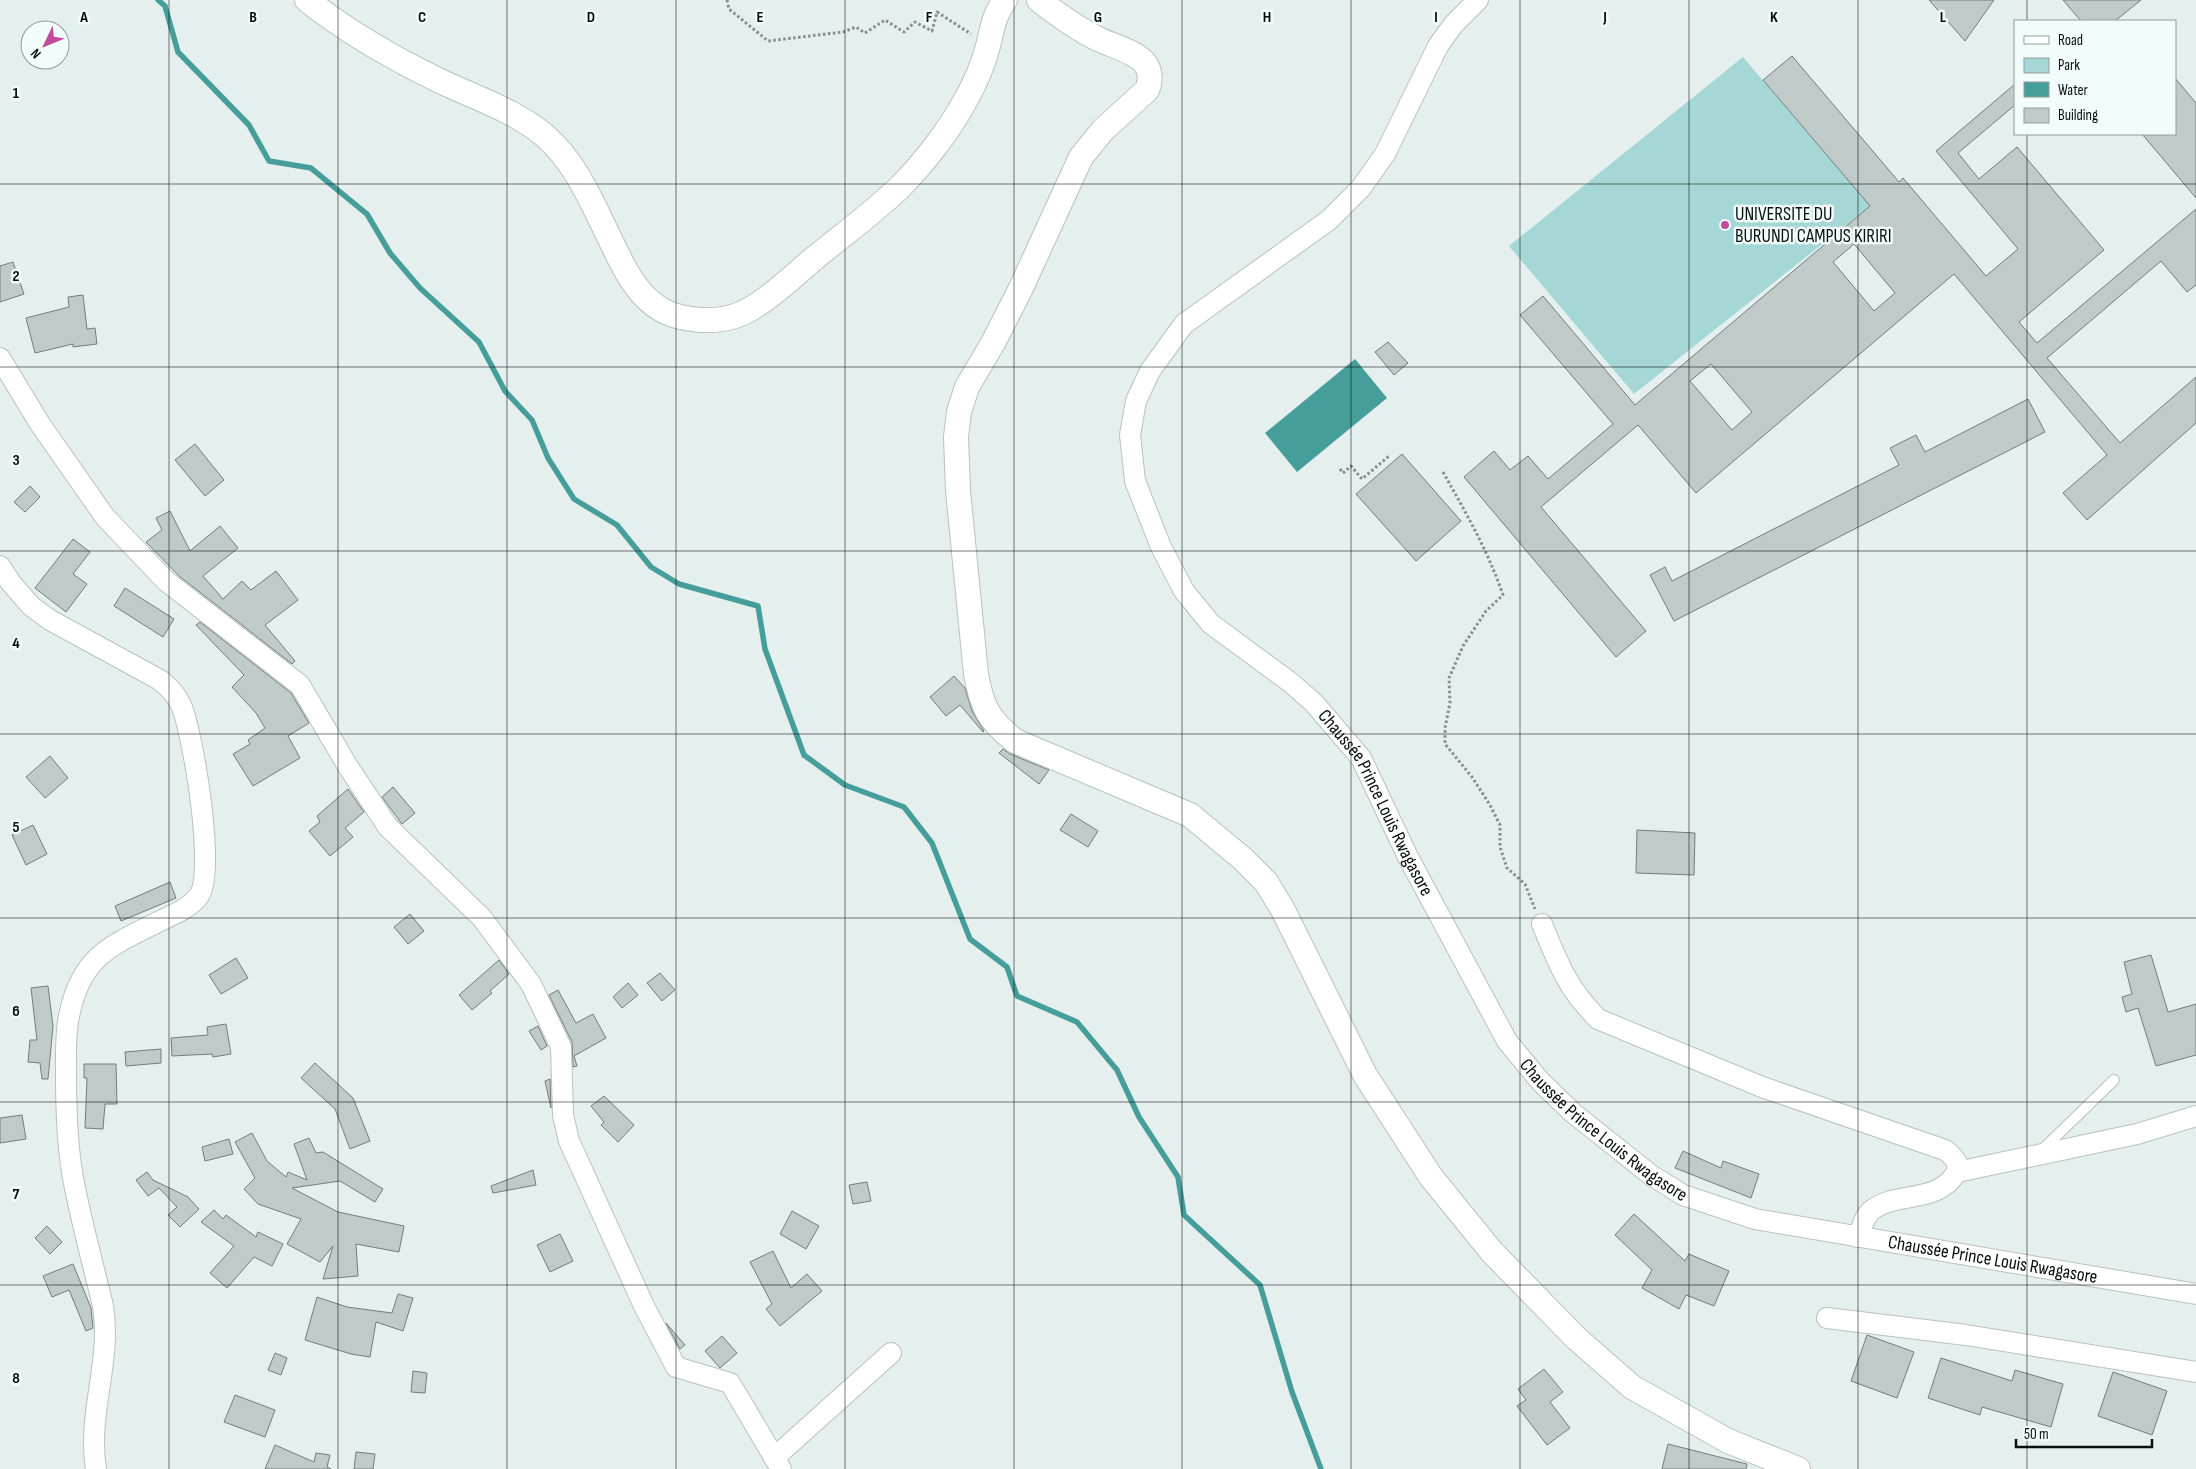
<svg xmlns="http://www.w3.org/2000/svg" width="2196" height="1469" font-family="'Sofia Sans Condensed',sans-serif">
  <rect width="100%" height="100%" fill="#e4efee"/>
  <polygon fill="#a4d7d5" points="1743,57 1870,206 1634,394 1509,246"/>
  <polygon fill="#469e9b" points="1355,359 1387,398 1297,472 1265,433"/>
  <g fill="none" stroke-linecap="round" stroke-linejoin="round">
    <polyline stroke="#469e9b" stroke-width="5.5" points="158,0 165,6 178,52 249,125 269,161 311,168 367,214 390,253 420,288 479,342 505,391 532,420 548,458 574,499 617,525 651,567 679,584 758,606 765,649 804,755 845,785 904,807 932,843 970,939 1007,967 1017,996 1077,1022 1117,1070 1139,1117 1178,1177 1184,1215 1260,1285 1292,1392 1321,1469"/>
  </g>
  <g fill="#bfcac9" stroke="#737d7c" fill-rule="evenodd">
    <polygon points="1929,0 1994,0 1965,41"/>
    <polygon points="2063,0 2141,0 2115,21 2081,21"/>
    <path d="M 1792,56 L 1899,182 L 1903,178 L 1986,276 L 2018,249 L 1936,151 L 2015,84 L 2015,105 L 1958,153 L 1979,179 L 2017,147 L 2104,250 L 2019,322 L 2037,343 L 2196,209 L 2196,285 L 2187,292 L 2161,261 L 2047,358 L 2120,443 L 2196,377 L 2196,423 L 2087,520 L 2063,493 L 2107,455 L 1954,274 L 1696,493 L 1638,425 L 1541,507 L 1646,631 L 1616,657 L 1464,477 L 1494,451 L 1510,470 L 1528,456 L 1548,479 L 1613,424 L 1520,315 L 1543,296 L 1635,405 L 1870,206 L 1763,80 ZM 1854,244 L 1895,293 L 1874,311 L 1833,262 ZM 1711,364 L 1752,412 L 1732,430 L 1690,381 Z"/>
    <polygon points="2175,78 2196,103 2196,198 2142,134 2175,134"/>
    <polygon points="13,262 24,294 0,302 0,266"/>
    <polygon points="83,295 87,329 95,328 97,344 73,347 73,344 35,353 26,318 69,307 68,297"/>
    <polygon points="1388,342 1408,363 1394,375 1375,352"/>
    <polygon points="2028,399 2045,432 1674,621 1650,575 1665,567 1672,581 1899,465 1890,448 1916,435 1925,452"/>
    <polygon points="195,444 224,480 205,496 175,460"/>
    <polygon points="1402,454 1461,521 1416,561 1356,494"/>
    <polygon points="30,486 40,497 25,512 14,502"/>
    <polygon points="170,511 190,551 220,526 238,548 203,576 223,599 242,581 251,590 276,571 298,600 265,625 295,661 292,664 179,576 146,542 162,530 156,518"/>
    <polygon points="73,539 90,552 73,574 87,584 66,612 35,588"/>
    <polygon points="125,588 174,619 163,637 114,606"/>
    <polygon points="200,622 291,693 309,723 288,736 300,758 253,786 233,754 250,744 248,740 265,728 256,713 232,687 244,675 196,625"/>
    <polygon points="954,676 965,688 972,711 984,731 983,732 960,705 946,716 930,697"/>
    <polygon points="1003,749 1010,754 1049,770 1039,784 999,753"/>
    <polygon points="50,756 68,778 45,798 26,777"/>
    <polygon points="393,787 415,813 402,824 382,797"/>
    <polygon points="348,789 364,812 345,828 353,837 330,856 309,831 320,822 317,816"/>
    <polygon points="1071,814 1098,831 1088,847 1060,830"/>
    <polygon points="33,825 47,854 26,865 12,835"/>
    <polygon points="1637,830 1695,833 1694,875 1636,873"/>
    <polygon points="170,882 176,898 121,921 115,906"/>
    <polygon points="410,914 424,931 408,944 394,927"/>
    <polygon points="2151,955 2168,1012 2196,1004 2196,1055 2156,1066 2138,1008 2126,1012 2122,997 2132,994 2124,962"/>
    <polygon points="236,958 248,978 221,994 209,975"/>
    <polygon points="499,960 509,974 490,991 492,993 472,1010 459,995"/>
    <polygon points="660,973 675,990 662,1001 647,983"/>
    <polygon points="628,983 638,995 622,1008 613,997"/>
    <polygon points="48,986 53,1026 48,1079 42,1079 40,1063 28,1062 30,1040 37,1040 31,988"/>
    <polygon points="558,990 576,1023 593,1014 606,1038 574,1056 577,1066 573,1067 572,1042 549,995"/>
    <polygon points="226,1024 231,1054 213,1057 212,1054 172,1056 171,1038 208,1035 207,1027"/>
    <polygon points="538,1026 547,1046 541,1050 529,1031"/>
    <polygon points="161,1049 161,1063 126,1066 125,1052"/>
    <polygon points="315,1063 353,1098 370,1141 350,1149 335,1109 301,1078"/>
    <polygon points="84,1064 116,1064 117,1104 105,1104 103,1129 85,1128 87,1078 84,1078"/>
    <polygon points="550,1079 551,1108 545,1081"/>
    <polygon points="604,1096 634,1125 618,1142 601,1125 604,1122 591,1106"/>
    <polygon points="22,1115 26,1139 0,1143 0,1118"/>
    <polygon points="252,1133 267,1161 286,1177 288,1172 307,1180 294,1144 309,1138 316,1153 323,1152 383,1189 375,1202 340,1181 292,1188 338,1212 404,1226 399,1252 356,1244 358,1276 323,1279 333,1246 320,1262 287,1244 301,1219 258,1204 244,1189 255,1178 235,1142"/>
    <polygon points="229,1139 233,1154 205,1161 202,1147"/>
    <polygon points="1683,1151 1721,1168 1723,1161 1759,1174 1751,1198 1675,1168"/>
    <polygon points="533,1170 536,1185 493,1193 491,1186"/>
    <polygon points="147,1172 153,1180 188,1197 199,1209 180,1227 168,1215 177,1207 159,1188 148,1196 136,1180"/>
    <polygon points="867,1182 871,1201 853,1204 849,1185"/>
    <polygon points="214,1210 223,1219 226,1215 256,1237 258,1232 283,1244 272,1266 254,1257 227,1288 210,1273 234,1246 201,1222"/>
    <polygon points="792,1211 819,1226 806,1249 780,1234"/>
    <polygon points="1634,1214 1685,1261 1689,1254 1729,1271 1714,1306 1686,1295 1679,1309 1642,1288 1652,1270 1615,1235"/>
    <polygon points="47,1226 62,1242 50,1254 35,1238"/>
    <polygon points="560,1234 573,1261 550,1272 537,1245"/>
    <polygon points="773,1251 791,1288 807,1274 822,1291 780,1326 766,1309 772,1304 750,1262"/>
    <polygon points="73,1264 91,1308 93,1328 86,1331 69,1290 52,1297 43,1276"/>
    <polygon points="398,1294 413,1298 403,1331 376,1322 370,1357 351,1354 305,1340 317,1297 347,1307 392,1313"/>
    <polygon points="666,1323 685,1345 680,1349"/>
    <polygon points="1867,1335 1914,1352 1897,1398 1851,1381"/>
    <polygon points="722,1336 737,1353 720,1368 705,1351"/>
    <polygon points="275,1353 287,1358 281,1375 268,1370"/>
    <polygon points="1941,1358 2012,1381 2015,1370 2063,1384 2051,1427 1982,1407 1980,1415 1928,1398"/>
    <polygon points="1544,1369 1563,1392 1550,1402 1570,1428 1547,1445 1517,1406 1526,1400 1518,1389"/>
    <polygon points="413,1371 427,1373 425,1393 411,1392"/>
    <polygon points="2113,1372 2167,1391 2152,1435 2098,1416"/>
    <polygon points="235,1395 275,1410 265,1437 224,1422"/>
    <polygon points="1668,1444 1747,1464 1746,1469 1662,1469"/>
    <polygon points="275,1445 314,1462 316,1453 330,1455 327,1467 331,1469 265,1469"/>
    <polygon points="356,1452 375,1454 373,1469 354,1469"/>
  </g>
  <g fill="none" stroke-linecap="round" stroke-linejoin="round">
    <g stroke="#b7c2c1" stroke-width="12">
      <polyline id="service" points="2042,1150 2114,1080"/>
    </g>
    <g stroke="#b7c2c1" stroke-width="22">
      <g id="minor">
        <path id="s1" d="M 1478,0 L 1453,25 L 1438,46 L 1385,154 L 1361,188 L 1329,220 L 1184,324 L 1150,371 L 1136,401 L 1130,435 L 1135,481 L 1161,547 L 1184,591 L 1211,624 L 1290,682 L 1314,703 L 1361,758 L 1408,857 L 1507,1041 L 1540,1081 L 1573,1113 L 1651,1175 L 1683,1195 L 1755,1219 L 2196,1294"/>
        <polyline points="0,358 40,424 105,517 166,581 300,685 347,765 388,827 482,918 531,984 561,1047 563,1115 569,1141 644,1306 676,1367 730,1383 781,1469"/>
        <path d="M 0,566 L 11,583 L 31,606 L 50,620 L 160,680 C 169,687 176,694 181,705 C 193,733 217,876 198,897 C 188,909 174,914 160,921 C 110,946 81,956 69,1016 C 65,1035 66,1057 66,1076 C 66,1110 67,1144 73,1178 C 81,1221 93,1264 103,1306 C 112,1361 87,1413 96,1469"/>
        <path d="M 1542,924 C 1558,963 1567,988 1598,1019 L 1762,1087 L 1945,1150 C 1953,1156 1962,1164 1955,1175 C 1934,1204 1897,1191 1872,1210 C 1864,1216 1862,1228 1858,1237"/>
        <polyline points="1957,1172 2137,1134 2196,1116"/>
        <polyline points="1827,1318 1966,1335 2196,1372"/>
        <polyline points="774,1458 891,1353"/>
      </g>
    </g>
    <g stroke="#b7c2c1" stroke-width="26">
      <g id="tertiary">
        <path d="M 307,0 C 346,31 393,58 438,80 C 473,97 514,110 544,135 C 576,162 592,203 610,239 C 622,264 636,296 662,310 C 682,321 714,323 735,316 C 760,308 791,278 811,261 C 840,237 872,214 899,188 C 923,164 949,131 965,101 C 975,84 983,65 988,46 C 993,27 993,17 1005,0"/>
        <path d="M 1039,0 C 1058,15 1076,28 1098,39 C 1113,46 1131,50 1143,61 C 1151,69 1151,81 1147,90 L 1103,130 L 1081,157 L 1021,288 L 993,343 L 967,387 L 959,412 L 956,437 L 958,491 L 976,674 C 982,708 989,720 1015,741 L 1190,815 L 1243,859 L 1266,882 L 1283,910 L 1365,1075 L 1431,1177 L 1492,1252 L 1576,1338 L 1632,1387 L 1728,1441 L 1798,1469"/>
      </g>
    </g>
    <g stroke="#858d8d" stroke-width="3" stroke-dasharray="2.5 2.5" stroke-linecap="butt">
      <polyline points="727,0 729,9 768,41 843,32 856,27 865,33 885,20 904,32 915,22 932,31 937,12 971,34"/>
      <polyline points="1340,469 1343,473 1351,466 1362,479 1389,456"/>
      <path d="M 1443,472 C 1466,513 1488,551 1503,595 L 1486,611 L 1463,646 L 1449,678 L 1450,703 L 1445,728 L 1445,744 L 1472,777 L 1490,805 L 1500,825 L 1500,847 L 1507,868 L 1525,884 L 1535,909"/>
    </g>
    <use href="#service" stroke="#fff" stroke-width="10"/>
    <use href="#minor" stroke="#fff" stroke-width="20"/>
    <use href="#tertiary" stroke="#fff" stroke-width="24"/>
  </g>
  <path fill="none" stroke="#090d0d" stroke-width="1" stroke-opacity="0.55" d="M 169,0 L 169,1469M 338,0 L 338,1469M 507,0 L 507,1469M 676,0 L 676,1469M 845,0 L 845,1469M 1014,0 L 1014,1469M 1182,0 L 1182,1469M 1351,0 L 1351,1469M 1520,0 L 1520,1469M 1689,0 L 1689,1469M 1858,0 L 1858,1469M 2027,0 L 2027,21M 2027,134 L 2027,1469M 0,184 L 2196,184M 0,367 L 2196,367M 0,551 L 2196,551M 0,734 L 2196,734M 0,918 L 2196,918M 0,1102 L 2196,1102M 0,1285 L 2196,1285"/>
  <circle fill="#c14aa0" stroke="#f1fcfb" stroke-width="2" cx="1725" cy="225" r="5"/>
  <g text-anchor="middle" dominant-baseline="central" stroke-width="5" stroke-linejoin="round" paint-order="stroke">
    <g font-size="19" fill="#090d0d" stroke="#f1fcfb" text-anchor="start">
      <text x="1735" y="214">UNIVERSITE DU<tspan x="1735" dy="22">BURUNDI CAMPUS KIRIRI</tspan></text>
    </g>
    <g font-size="19" fill="#090d0d" stroke="#f1fcfb">
      <text stroke="none"><textPath href="#s1" startOffset="1030">Chaussée Prince Louis Rwagasore</textPath></text>
      <text stroke="none"><textPath href="#s1" startOffset="1435">Chaussée Prince Louis Rwagasore</textPath></text>
      <text stroke="none"><textPath href="#s1" startOffset="1855">Chaussée Prince Louis Rwagasore</textPath></text>
    </g>
  </g>
  <g font-size="16" text-anchor="middle" font-weight="bold" fill="#090d0d" stroke="#f1fcfb" stroke-width="5" stroke-linejoin="round" paint-order="stroke">
    <text x="84" y="22">A</text>
    <text x="253" y="22">B</text>
    <text x="422" y="22">C</text>
    <text x="591" y="22">D</text>
    <text x="760" y="22">E</text>
    <text x="929" y="22">F</text>
    <text x="1098" y="22">G</text>
    <text x="1267" y="22">H</text>
    <text x="1436" y="22">I</text>
    <text x="1605" y="22">J</text>
    <text x="1774" y="22">K</text>
    <text x="1943" y="22">L</text>
    <text x="16" y="98">1</text>
    <text x="16" y="281">2</text>
    <text x="16" y="465">3</text>
    <text x="16" y="648">4</text>
    <text x="16" y="832">5</text>
    <text x="16" y="1016">6</text>
    <text x="16" y="1199">7</text>
    <text x="16" y="1383">8</text>
  </g>
  <rect x="2014" y="20" width="162" height="115" fill="#f1fcfb" stroke="#949c9c"/>
  <rect x="2024" y="36" width="25" height="8" fill="#ffffff" stroke="#949c9c"/>
  <text x="2058" y="45" font-size="15" fill="#090d0d">Road</text>
  <rect x="2024" y="58" width="25" height="15" fill="#a4d7d5" stroke="#949c9c"/>
  <text x="2058" y="70" font-size="15" fill="#090d0d">Park</text>
  <rect x="2024" y="82" width="25" height="15" fill="#469e9b" stroke="#949c9c"/>
  <text x="2058" y="95" font-size="15" fill="#090d0d">Water</text>
  <rect x="2024" y="108" width="25" height="15" fill="#bfcac9" stroke="#949c9c"/>
  <text x="2058" y="120" font-size="15" fill="#090d0d">Building</text>
  <g transform="translate(45 45) rotate(227)"><circle r="24" fill="#f1fcfb" stroke="#949c9c"/>
  <path d="M0-4L9 19L0 12L-9 19Z" fill="#c14aa0"/>
  <text y="-8" font-size="14" font-weight="bold" text-anchor="middle" fill="#090d0d">N</text>
  </g>
  <path d="M2016 1439v8h136v-8" fill="none" stroke="#090d0d" stroke-width="2.5"/>
  <text x="2024" y="1439" font-size="15" fill="#090d0d" stroke="#f1fcfb" stroke-width="4" paint-order="stroke">50 m</text>
</svg>
